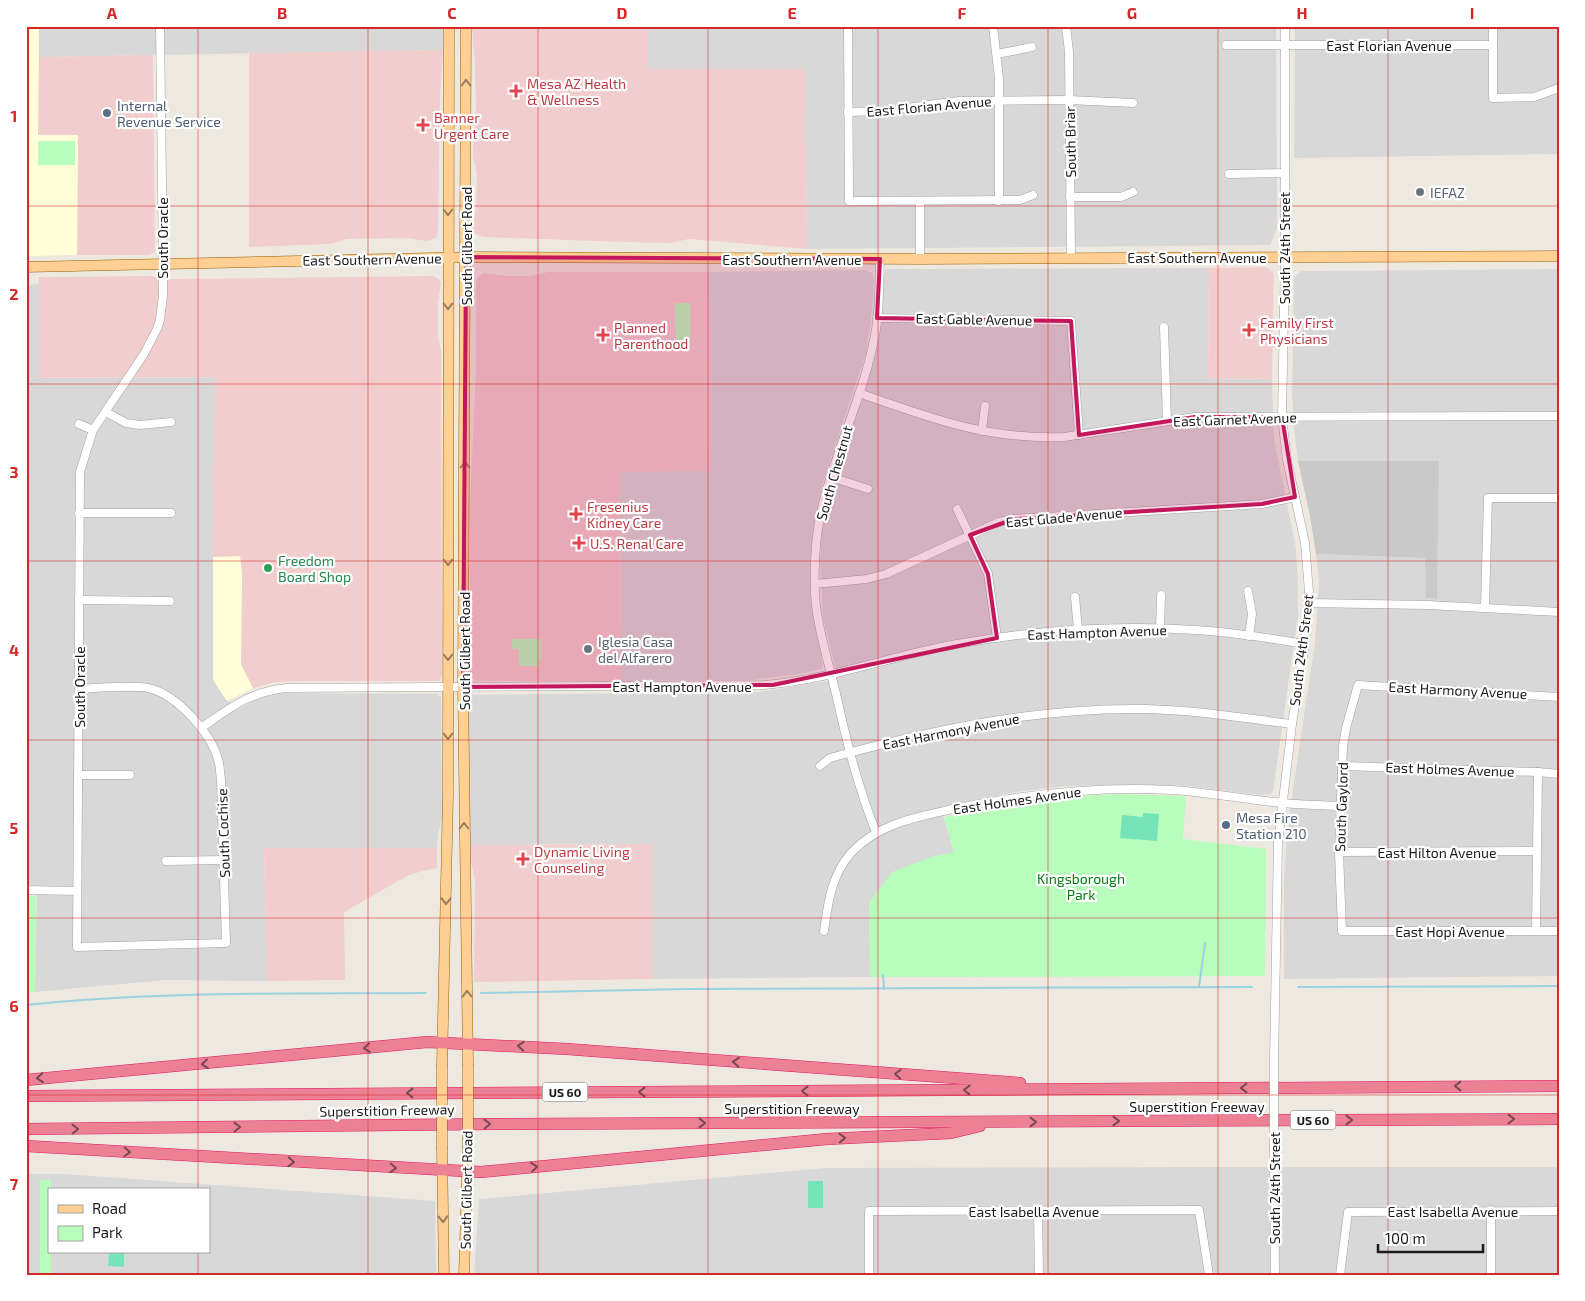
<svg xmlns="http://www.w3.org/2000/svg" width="1585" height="1301" font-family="'Exo 2',sans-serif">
  <rect width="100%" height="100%" fill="#eee9e0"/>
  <g fill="#d9d8d8" fill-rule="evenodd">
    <polygon points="39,26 443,26 443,50 39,57"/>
    <polygon points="648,26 1276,26 1277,229 1270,245 807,249 805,69 648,69"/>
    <polygon points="1295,26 1559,26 1559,154 1294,158"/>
    <polygon points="1209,268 1208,378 1272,379 1274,439 1296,549 1298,585 1298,616 1273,791 1270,794 1260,795 1189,786 1152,785 1065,786 1015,792 941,807 954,853 931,857 869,903 870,977 653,979 652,844 469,845 469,707 470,700 472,695 759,692 838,679 823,617 820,563 822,531 829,498 878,346 885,270 887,269"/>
    <polygon points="1559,269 1559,976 1284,979 1284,877 1288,823 1315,642 1319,583 1316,554 1425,558 1426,598 1437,599 1438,461 1298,462 1294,428 1292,395 1294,279 1296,275 1302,271"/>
    <polygon points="865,270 872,273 874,279 872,310 866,353 822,486 813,530 810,563 810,588 813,612 823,667 821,669 800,674 753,680 621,681 620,471 710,470 709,272"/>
    <polygon points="39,284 39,378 215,377 213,679 235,711 257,699 278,693 436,694 441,697 442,819 438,834 437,848 264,848 267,981 166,980 35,992 37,886 26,885 26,285"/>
    <polygon points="1308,1167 1559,1167 1559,1275 474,1275 479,1199 825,1168"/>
    <path d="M 26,1174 L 64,1174 L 435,1201 L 436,1275 L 26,1275 ZM 49,1190 L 209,1190 L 209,1252 L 49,1252 Z"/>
  </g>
  <g fill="#f1cecd">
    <polygon points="472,26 648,26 648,69 805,69 807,249 689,239 670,243 622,242 484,237 475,234 473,228 476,206 477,174 473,157 473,145 476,108 475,66"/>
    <polygon points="443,50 440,97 438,231 436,238 427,241 406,238 347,239 330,244 249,247 249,53"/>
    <polygon points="153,55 155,252 148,255 77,255 78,135 38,135 39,57"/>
    <polygon points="1265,267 1270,269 1274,274 1272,379 1208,378 1209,268"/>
    <polygon points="548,272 709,272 710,471 620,472 621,681 475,681 470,675 470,504 476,368 476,282 477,278 483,273 508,276 530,276"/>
    <polygon points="151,276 173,279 433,276 439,279 441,283 438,303 438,337 441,351 442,675 439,681 302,681 276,682 253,688 241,665 242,574 240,557 213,557 215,377 39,378 39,277"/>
    <polygon points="653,844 653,979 474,982 475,879 469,854 469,845"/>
    <polygon points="264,848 437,848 437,868 422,871 407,876 344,912 345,980 267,981"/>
  </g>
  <g fill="#fffed8">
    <polygon points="26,26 39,26 38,135 78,135 77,255 26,256"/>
    <polygon points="240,556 242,573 241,665 253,688 227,701 213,680 213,557"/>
  </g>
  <polygon fill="#c9c9c9" points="1298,461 1439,461 1437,599 1426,598 1425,558 1316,554 1310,516"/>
  <g fill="#b8fdbc">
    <rect x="38" y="141" width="37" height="24"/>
    <polygon points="675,303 690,303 690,349 676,349"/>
    <polygon points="512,639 541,639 541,659 539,659 539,666 519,666 519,649 512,649"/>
    <path d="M 1117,794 L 1186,796 L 1183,839 L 1266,849 L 1265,976 L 870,977 L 869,903 L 892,872 L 931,857 L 954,852 L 944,817 C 1003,804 1057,797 1117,794 Z"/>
    <polygon points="26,896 36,896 35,992 26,993"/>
    <polygon points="40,1180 51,1180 51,1190 49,1190 49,1252 51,1252 51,1275 40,1275"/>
  </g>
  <g fill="#77e3b8">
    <polygon points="1143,813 1159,814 1157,841 1120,838 1122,815 1143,817"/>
    <rect x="808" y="1181" width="15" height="27"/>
    <polygon points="109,1252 124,1252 124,1267 108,1266"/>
  </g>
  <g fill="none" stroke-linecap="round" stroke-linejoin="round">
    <g stroke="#9cd1df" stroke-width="2">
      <polyline points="883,975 884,989"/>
      <polyline points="1199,987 1205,943"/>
      <polyline points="1298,987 1559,986"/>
      <polyline points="481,993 688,989 1252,987"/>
      <path d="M 26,1005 C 159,991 292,994 426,993"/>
    </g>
    <g stroke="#a2a2a2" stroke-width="9">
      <g id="minor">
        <polyline points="848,26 849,201 1020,200 1033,195"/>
        <polyline points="993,26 999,78 999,201"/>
        <polyline points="1066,26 1069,52 1071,258"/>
        <polyline points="1493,26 1493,98 1534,97 1559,88"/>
        <polyline points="1226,45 1493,45"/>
        <polyline points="997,54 1032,47"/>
        <polyline points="848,112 884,111 959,101 1069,100 1133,103"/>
        <polyline points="1229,174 1285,173"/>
        <polyline points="1070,197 1121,197 1133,192"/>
        <polyline points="920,201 920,259"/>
        <polyline points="877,318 1071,321 1079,435"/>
        <polyline points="1164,327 1167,421"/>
        <path d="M 859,393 C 930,418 987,440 1064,437 L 1195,417 L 1559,416"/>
        <polyline points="106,412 126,423 140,425 171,422"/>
        <polyline points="79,424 93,430"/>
        <polyline points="982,431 985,406"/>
        <polyline points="831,477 868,489"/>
        <polyline points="957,509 988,574 997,638"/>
        <polyline points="79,513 171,513"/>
        <polyline points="815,584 867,579 886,574 999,522 1014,519 1262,504 1295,497"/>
        <polyline points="1248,591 1252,614 1249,636"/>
        <polyline points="1075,597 1078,630"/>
        <polyline points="79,600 170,601"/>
        <polyline points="1308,603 1428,605 1559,612"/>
        <polyline points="1485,607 1488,498 1559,498"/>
        <polyline points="1160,629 1161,595"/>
        <path d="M 79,689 C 98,688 130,685 148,688 C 177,694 213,735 219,763 C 220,768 220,774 221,779 L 226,943 L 77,947 L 80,472 L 93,430 L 144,354 L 157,329 L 160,320 L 163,295 L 163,264 L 160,26"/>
        <polyline points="1559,697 1358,685 1346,728 1343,746 1339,852 1342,931 1559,931"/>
        <path d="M 201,728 C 230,708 249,692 286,688 L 764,685 C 830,680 893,655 957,644 C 1036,630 1116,625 1196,630 C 1232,632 1269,638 1305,644"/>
        <path d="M 820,766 L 830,758 C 931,730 1039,707 1145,709 C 1194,710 1243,718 1292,724"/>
        <polyline points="1342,766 1538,772 1559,774"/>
        <polyline points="78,775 130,775"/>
        <path d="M 876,832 C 858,788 847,744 837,698 C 830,668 820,637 816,606 C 813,578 815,535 822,508 C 836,449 864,394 875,335 C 880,310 879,284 880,259"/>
        <polyline points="1339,852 1536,851"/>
        <polyline points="166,861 224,860"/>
        <polyline points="26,890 77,891"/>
        <path d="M 824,931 C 828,903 831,876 851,853 C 877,824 916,817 953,809 C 1025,794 1097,786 1171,790 C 1209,792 1246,800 1284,803 C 1303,805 1322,805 1340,806"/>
        <polyline points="1536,931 1538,772"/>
        <polyline points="1274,1061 1278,843 1292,724 1305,644 1309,592 1305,543 1287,460 1282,417 1285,257 1285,26"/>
        <polyline points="1274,1146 1275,1275"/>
        <polyline points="1491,1210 1491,1275"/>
        <polyline points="1038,1211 1039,1275"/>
        <polyline points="869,1275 869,1211 1199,1210 1209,1275"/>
        <polyline points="1340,1275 1348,1212 1559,1211"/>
      </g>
    </g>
    <g stroke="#936000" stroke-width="11">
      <g id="major">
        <polyline points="466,26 463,687 468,1064"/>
        <polyline points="26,267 478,257 920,259 1559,256"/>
        <polyline points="442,1065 448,794 449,26"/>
        <polyline points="442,1149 444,1275"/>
        <polyline points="464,1275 468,1149"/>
      </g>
    </g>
    <g stroke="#e1185f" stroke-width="12">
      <g id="highway">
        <polyline points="26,1080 427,1042 567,1049 1020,1083"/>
        <polyline points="26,1096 1559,1086"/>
        <polyline points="26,1129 493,1124 1559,1119"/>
        <polyline points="26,1146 481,1172 827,1139 951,1133 980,1126"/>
      </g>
    </g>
    <use href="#minor" stroke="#fff" stroke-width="8"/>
    <use href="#major" stroke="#ffcf94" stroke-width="10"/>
    <use href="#highway" stroke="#ec8196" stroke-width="11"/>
    <g stroke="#a2a2a2" stroke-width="9" stroke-linecap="butt">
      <polyline id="minor-bridge" points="1274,1146 1274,1061"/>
    </g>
    <g stroke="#936000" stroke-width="11" stroke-linecap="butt">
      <g id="major-bridge">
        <polyline points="468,1064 468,1149"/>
        <polyline points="442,1149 442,1065"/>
      </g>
    </g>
    <use href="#minor-bridge" stroke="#fff" stroke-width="8"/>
    <use href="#major-bridge" stroke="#ffcf94" stroke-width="10"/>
  </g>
  <defs><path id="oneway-chevron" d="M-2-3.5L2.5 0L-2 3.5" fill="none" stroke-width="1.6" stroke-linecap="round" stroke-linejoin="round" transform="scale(1.25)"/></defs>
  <g stroke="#987e5e">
    <use href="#oneway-chevron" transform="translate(466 83) rotate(-90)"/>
    <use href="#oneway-chevron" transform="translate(448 212) rotate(90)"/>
    <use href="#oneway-chevron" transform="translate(448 306) rotate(90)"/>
    <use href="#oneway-chevron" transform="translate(465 465) rotate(-90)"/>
    <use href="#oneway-chevron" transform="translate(448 562) rotate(90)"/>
    <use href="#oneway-chevron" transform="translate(448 657) rotate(90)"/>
    <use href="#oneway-chevron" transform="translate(448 736) rotate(90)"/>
    <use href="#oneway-chevron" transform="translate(464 826) rotate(-90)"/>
    <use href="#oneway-chevron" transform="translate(446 901) rotate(92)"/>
    <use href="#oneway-chevron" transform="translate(467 994) rotate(-91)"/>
    <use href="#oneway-chevron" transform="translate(443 1219) rotate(89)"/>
  </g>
  <g stroke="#794952">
    <use href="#oneway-chevron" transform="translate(521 1046) rotate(-176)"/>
    <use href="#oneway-chevron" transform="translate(367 1048) rotate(174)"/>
    <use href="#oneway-chevron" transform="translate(736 1062) rotate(-176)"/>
    <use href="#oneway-chevron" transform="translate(205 1064) rotate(174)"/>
    <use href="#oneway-chevron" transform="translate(898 1074) rotate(-176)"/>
    <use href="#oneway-chevron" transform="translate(40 1078) rotate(175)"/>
    <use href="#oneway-chevron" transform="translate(1458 1086) rotate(180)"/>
    <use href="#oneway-chevron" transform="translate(1244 1088) rotate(180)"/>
    <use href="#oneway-chevron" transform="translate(967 1090) rotate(180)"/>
    <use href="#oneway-chevron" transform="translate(805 1091) rotate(180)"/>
    <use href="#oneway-chevron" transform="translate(642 1092) rotate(180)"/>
    <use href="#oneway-chevron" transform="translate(410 1093) rotate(180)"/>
    <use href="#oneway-chevron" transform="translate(1511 1119)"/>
    <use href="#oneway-chevron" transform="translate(1349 1120)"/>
    <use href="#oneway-chevron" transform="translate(1116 1121)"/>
    <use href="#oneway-chevron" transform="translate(1033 1122)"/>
    <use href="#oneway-chevron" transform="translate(702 1123)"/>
    <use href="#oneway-chevron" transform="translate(487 1124) rotate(-1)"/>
    <use href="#oneway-chevron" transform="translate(237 1127) rotate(-1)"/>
    <use href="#oneway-chevron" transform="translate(75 1129) rotate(-1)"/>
    <use href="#oneway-chevron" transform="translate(842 1138) rotate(-2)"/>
    <use href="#oneway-chevron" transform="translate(127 1152) rotate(3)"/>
    <use href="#oneway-chevron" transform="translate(291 1162) rotate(3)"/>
    <use href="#oneway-chevron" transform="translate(534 1167) rotate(-6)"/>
    <use href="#oneway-chevron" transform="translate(393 1168) rotate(3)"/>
  </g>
  <path fill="#c2185b" fill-opacity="0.2" stroke="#c2185b" stroke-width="4" stroke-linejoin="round" d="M 466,257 L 880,259 L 877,318 L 1071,321 L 1079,435 L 1195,417 L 1282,417 L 1295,497 L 1262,504 L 1014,519 L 970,535 L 988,574 L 997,638 L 773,685 L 463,687 Z"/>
  <path fill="none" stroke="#d62828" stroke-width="1" stroke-opacity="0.55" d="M 198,26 L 198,1190M 368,26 L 368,1275M 538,26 L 538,1275M 708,26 L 708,1275M 878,26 L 878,1275M 1048,26 L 1048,1275M 1218,26 L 1218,1275M 1388,26 L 1388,1275M 26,206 L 1559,206M 26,384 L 1559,384M 26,561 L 1559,561M 26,740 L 1559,740M 26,918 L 1559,918M 26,1095 L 1559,1095M 198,1252 L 198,1275"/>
  <g fill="#e0444e" stroke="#fff" stroke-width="2">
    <path d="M513.5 83.5h5v5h5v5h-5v5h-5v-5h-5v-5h5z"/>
    <path d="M420.5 117.5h5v5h5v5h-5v5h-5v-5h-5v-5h5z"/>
    <path d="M1246.5 322.5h5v5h5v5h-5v5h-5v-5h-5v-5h5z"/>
    <path d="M600.5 327.5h5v5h5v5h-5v5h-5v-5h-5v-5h5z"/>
    <path d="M573.5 506.5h5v5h5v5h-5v5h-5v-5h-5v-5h5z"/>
    <path d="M576.5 535.5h5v5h5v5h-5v5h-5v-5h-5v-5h5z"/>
    <path d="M520.5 851.5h5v5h5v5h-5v5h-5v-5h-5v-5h5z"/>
  </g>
  <g fill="#5c6f8a" stroke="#fff" stroke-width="2">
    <circle cx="107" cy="113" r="5"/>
    <circle cx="1226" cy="825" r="5"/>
  </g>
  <g fill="#6b7280" stroke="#fff" stroke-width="2">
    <circle cx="1420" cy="192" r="5"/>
    <circle cx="588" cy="649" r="5"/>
  </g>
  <circle fill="#2e9e5b" stroke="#fff" stroke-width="2" cx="268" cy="568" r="5"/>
  <g text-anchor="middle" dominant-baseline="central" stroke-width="4.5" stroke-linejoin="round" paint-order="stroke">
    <g fill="#fff" stroke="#5f5f5f" stroke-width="1">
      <rect x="542.5" y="1082.5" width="45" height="19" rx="4"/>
      <rect x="1290.5" y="1110.5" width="45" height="19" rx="4"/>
    </g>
    <g font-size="12" font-weight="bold" fill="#1b1b1b">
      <text x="565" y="1092">US 60</text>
      <text x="1313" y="1120">US 60</text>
    </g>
    <g font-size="14" fill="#1b1b1b" stroke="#fff">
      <text x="1389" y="45">East Florian Avenue</text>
      <text transform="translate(929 106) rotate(-5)">East Florian Avenue</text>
      <text transform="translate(1070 142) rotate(-91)">South Briar</text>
      <text transform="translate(162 238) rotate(-90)">South Oracle</text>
      <text transform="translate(466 246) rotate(-90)">South Gilbert Road</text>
      <text transform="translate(1284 248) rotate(-90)">South 24th Street</text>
      <text x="1197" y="257">East Southern Avenue</text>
      <text transform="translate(372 259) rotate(-1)">East Southern Avenue</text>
      <text x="792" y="259">East Southern Avenue</text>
      <text transform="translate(974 319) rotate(1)">East Gable Avenue</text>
      <text transform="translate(1235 419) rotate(-2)">East Garnet Avenue</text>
      <text transform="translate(834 473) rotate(-74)">South Chestnut</text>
      <text transform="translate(1064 517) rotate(-5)">East Glade Avenue</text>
      <text transform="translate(1097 632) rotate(-2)">East Hampton Avenue</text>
      <text transform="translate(1301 650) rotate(-83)">South 24th Street</text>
      <text transform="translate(464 651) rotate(-90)">South Gilbert Road</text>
      <text x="682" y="686">East Hampton Avenue</text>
      <text transform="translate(79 687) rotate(-90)">South Oracle</text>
      <text transform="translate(1458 690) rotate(3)">East Harmony Avenue</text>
      <text transform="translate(951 731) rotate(-11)">East Harmony Avenue</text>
      <text transform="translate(1450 769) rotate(2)">East Holmes Avenue</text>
      <text transform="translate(1017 800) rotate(-8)">East Holmes Avenue</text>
      <text transform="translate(1341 807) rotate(-88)">South Gaylord</text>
      <text transform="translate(223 833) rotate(-92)">South Cochise</text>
      <text x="1437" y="852">East Hilton Avenue</text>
      <text x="1450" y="931">East Hopi Avenue</text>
      <text x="1197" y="1106">Superstition Freeway</text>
      <text x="792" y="1108">Superstition Freeway</text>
      <text transform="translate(387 1110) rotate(-1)">Superstition Freeway</text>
      <text transform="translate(1274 1188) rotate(-90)">South 24th Street</text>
      <text transform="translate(466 1190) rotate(-89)">South Gilbert Road</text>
      <text x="1034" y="1211">East Isabella Avenue</text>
      <text x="1453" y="1211">East Isabella Avenue</text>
    </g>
    <g font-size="14" fill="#be3a42" stroke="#fff" text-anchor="start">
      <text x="527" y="83">Mesa AZ Health<tspan x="527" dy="16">&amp; Wellness</tspan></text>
      <text x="434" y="117">Banner<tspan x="434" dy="16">Urgent Care</tspan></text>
      <text x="1260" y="322">Family First<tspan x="1260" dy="16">Physicians</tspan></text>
      <text x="614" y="327">Planned<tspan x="614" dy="16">Parenthood</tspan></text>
      <text x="587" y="506">Fresenius<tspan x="587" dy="16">Kidney Care</tspan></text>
      <text x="590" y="543">U.S. Renal Care</text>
      <text x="534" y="851">Dynamic Living<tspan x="534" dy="16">Counseling</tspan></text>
    </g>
    <g font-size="14" fill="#4e5e75" stroke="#fff" text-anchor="start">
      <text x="117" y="105">Internal<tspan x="117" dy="16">Revenue Service</tspan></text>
      <text x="1236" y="817">Mesa Fire<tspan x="1236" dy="16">Station 210</tspan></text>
    </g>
    <g font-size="14" fill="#5b616d" stroke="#fff" text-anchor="start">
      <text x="1430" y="192">IEFAZ</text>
      <text x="598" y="641">Iglesia Casa<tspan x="598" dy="16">del Alfarero</tspan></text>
    </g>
    <g font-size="14" fill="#27864d" stroke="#fff" text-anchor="start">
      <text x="278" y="560">Freedom<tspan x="278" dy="16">Board Shop</tspan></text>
    </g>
    <g font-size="14" fill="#047f0d" stroke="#fff">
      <text x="1081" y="878">Kingsborough<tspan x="1081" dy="16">Park</tspan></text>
    </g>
  </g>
  <rect width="1585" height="1301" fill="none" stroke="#ffffff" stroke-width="55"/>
  <rect x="48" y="1188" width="162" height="65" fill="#ffffff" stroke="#a4a4a4"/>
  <rect x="58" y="1205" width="25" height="8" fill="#ffcf94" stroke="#a4a4a4"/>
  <text x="92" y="1214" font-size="15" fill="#1b1b1b">Road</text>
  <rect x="58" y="1226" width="25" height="15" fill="#b8fdbc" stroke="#a4a4a4"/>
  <text x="92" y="1238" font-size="15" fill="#1b1b1b">Park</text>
  <path d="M1378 1244v8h105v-8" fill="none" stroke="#1b1b1b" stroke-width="2.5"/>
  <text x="1385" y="1244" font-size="15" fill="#1b1b1b" stroke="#ffffff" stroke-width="4" paint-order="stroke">100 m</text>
  <rect x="28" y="28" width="1530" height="1246" fill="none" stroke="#d62828" stroke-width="2"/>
  <g font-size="16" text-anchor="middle" font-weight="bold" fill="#d62828">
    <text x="112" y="19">A</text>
    <text x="282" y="19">B</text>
    <text x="452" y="19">C</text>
    <text x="622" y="19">D</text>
    <text x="792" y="19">E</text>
    <text x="962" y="19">F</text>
    <text x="1132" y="19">G</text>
    <text x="1302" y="19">H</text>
    <text x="1472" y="19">I</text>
    <text x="14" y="122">1</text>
    <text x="14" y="300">2</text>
    <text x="14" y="478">3</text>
    <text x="14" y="656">4</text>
    <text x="14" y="834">5</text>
    <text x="14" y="1012">6</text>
    <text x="14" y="1190">7</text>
  </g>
</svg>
